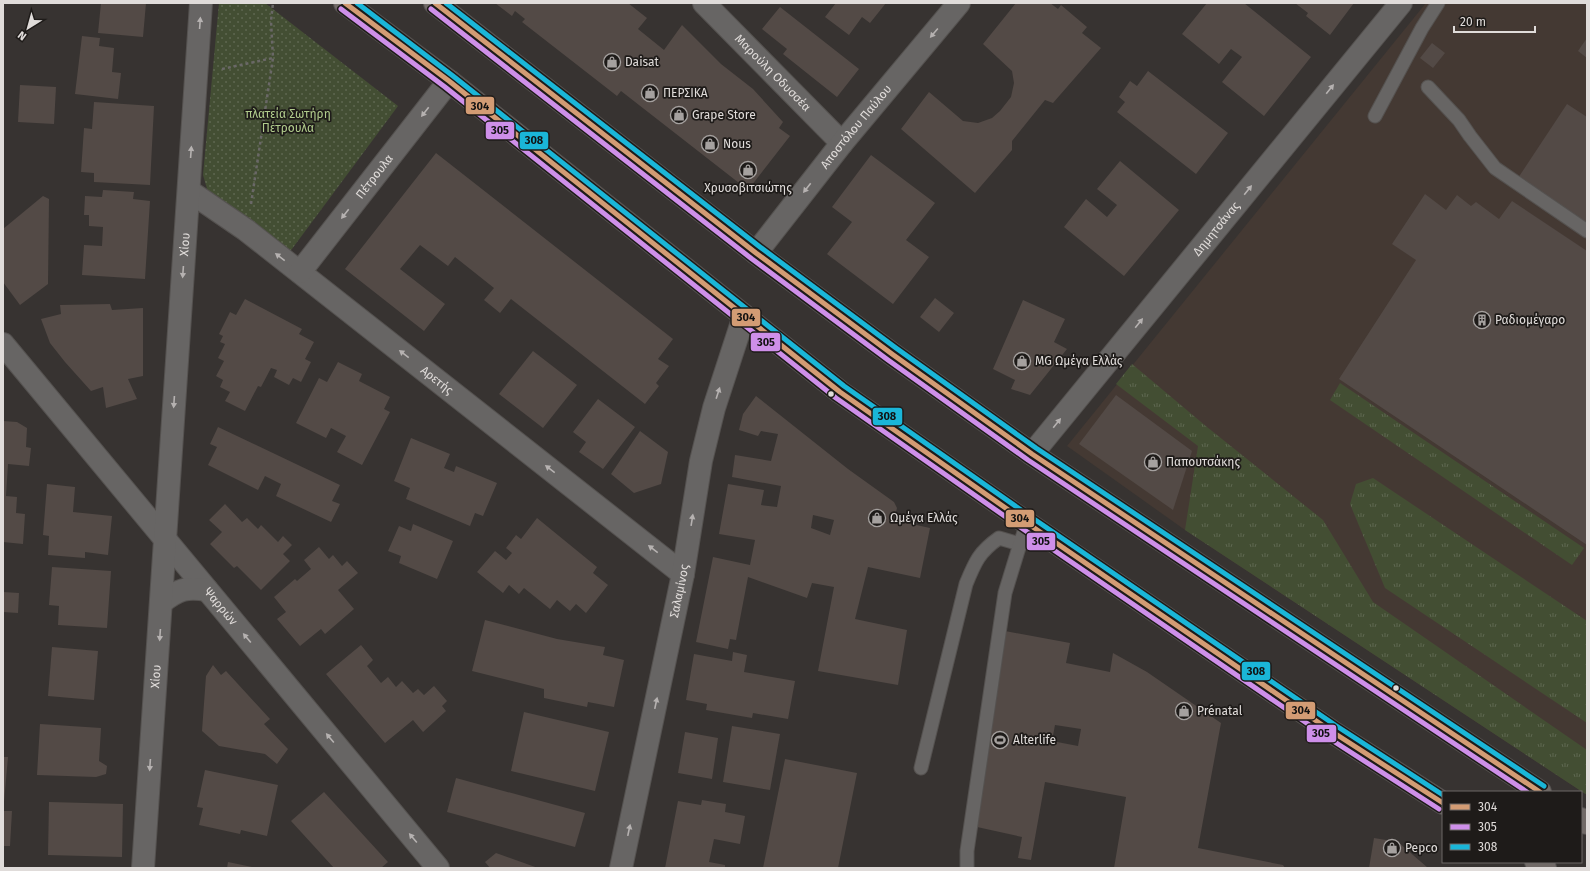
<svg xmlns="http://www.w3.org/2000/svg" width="1590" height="871" font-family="'Fira Sans',sans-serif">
  <defs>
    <pattern id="grass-tufts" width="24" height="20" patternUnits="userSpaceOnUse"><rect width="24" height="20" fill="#434e33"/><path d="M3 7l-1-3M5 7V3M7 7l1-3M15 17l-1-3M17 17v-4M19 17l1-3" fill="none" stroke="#5e6750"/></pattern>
    <pattern id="park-dots" width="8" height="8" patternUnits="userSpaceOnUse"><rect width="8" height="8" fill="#434e33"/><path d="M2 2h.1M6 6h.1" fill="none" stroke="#5e6750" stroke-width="1.8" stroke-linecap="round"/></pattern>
  </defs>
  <rect width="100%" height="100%" fill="#373331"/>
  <polygon fill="#443933" points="1426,3 1587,3 1587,795 1185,530 1067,446"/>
  <g fill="url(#grass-tufts)">
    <polygon points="1132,364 1207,427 1323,520 1373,602 1587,750 1587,795 1185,530 1198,446 1116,384"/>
    <polygon points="1340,383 1584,548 1572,565 1330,400"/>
    <polygon points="1373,478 1587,621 1587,723 1385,588 1350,504 1356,484"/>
  </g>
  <polygon fill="url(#park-dots)" points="219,3 265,3 398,106 286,257 208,192 203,175"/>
  <g fill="#534a46" fill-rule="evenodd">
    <polygon points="101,3 146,3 143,37 98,33"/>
    <polygon points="495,3 628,3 647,18 638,29 664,50 682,25 721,64 753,89 783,122 779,128 790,136 748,190 621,91 617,96 522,22 525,19 515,11 512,16"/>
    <polygon points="836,3 886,3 870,23 862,17 849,35 825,17"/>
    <polygon points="1016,3 1050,3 1058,9 1061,5 1087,27 1082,33 1101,48 1053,103 1045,100 1012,141 1012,150 975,193 901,129 929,92 963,121 978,123 992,118 1000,111 1011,97 1014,83 1012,71 983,44"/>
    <polygon points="1207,3 1244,3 1311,57 1264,116 1222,82 1242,57 1231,49 1219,64 1182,34"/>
    <polygon points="1295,3 1354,3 1330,35 1306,16 1308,13"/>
    <polygon points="780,7 859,69 837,97 783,54 787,49 762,29"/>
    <polygon points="82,36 100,38 99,46 114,48 112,72 121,73 118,99 75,94"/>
    <polygon points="1587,38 1587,58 1578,51"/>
    <polygon points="1432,43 1445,53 1433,68 1420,58"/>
    <polygon points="1148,71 1228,133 1196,174 1117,112 1125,102 1119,97 1130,81 1137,86"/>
    <polygon points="20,85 56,87 54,124 18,122"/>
    <polygon points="94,102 154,106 150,185 94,182 94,173 81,172 84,128 92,129"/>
    <polygon points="1567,104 1587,117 1587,229 1516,181"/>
    <polygon points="436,153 673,339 658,359 669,366 656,383 659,386 645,404 511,299 500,313 484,300 494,288 455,257 448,266 420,245 400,269 445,304 424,331 345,269"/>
    <polygon points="871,155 935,203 906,240 929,257 893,304 827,254 852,222 832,207"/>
    <polygon points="1120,161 1179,210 1124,276 1064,227 1086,199 1107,217 1117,205 1097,189"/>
    <polygon points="103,190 134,192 133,199 150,201 145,279 82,275 84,245 102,246 103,227 89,226 89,215 84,215 85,196 102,197"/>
    <polygon points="1425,194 1446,210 1457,195 1471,206 1476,202 1499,219 1512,201 1587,251 1587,545 1339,379 1416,260 1392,244"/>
    <polygon points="43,196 49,199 48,284 20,305 3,282 3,229"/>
    <polygon points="935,298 954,313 939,332 920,317"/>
    <polygon points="245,299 302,329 299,334 314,342 305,359 311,362 301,382 293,378 289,385 274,377 277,370 271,368 261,387 258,386 245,411 225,401 230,392 220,387 223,380 216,376 224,361 218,358 225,344 220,342 223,336 219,334 230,312 236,315"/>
    <polygon points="1023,300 1065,319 1054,342 1067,349 1030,395 1011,389 1015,380 993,369"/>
    <polygon points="110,304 112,310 143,308 143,376 128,379 137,399 106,408 103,387 91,391 65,362 50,343 41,319 61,314 60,305"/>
    <polygon points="533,351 577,385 543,428 499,394"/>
    <polygon points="338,362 362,374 359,381 390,397 384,409 390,412 362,465 337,452 346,436 331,428 326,438 296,423 319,378 327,382"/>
    <polygon points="1116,395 1192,451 1173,510 1079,444"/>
    <path d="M 756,396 L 848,469 L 894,502 L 897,508 L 894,520 L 930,528 L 920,578 L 868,567 L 855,619 L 907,630 L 898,685 L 818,671 L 834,587 L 812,583 L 807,598 L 748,577 L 736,640 L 730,639 L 728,649 L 696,642 L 713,557 L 750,565 L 755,540 L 719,534 L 728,484 L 764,490 L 761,505 L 777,507 L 781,486 L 732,477 L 735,455 L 771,461 L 778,434 L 761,431 L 758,436 L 739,430 L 743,414 ZM 813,515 L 834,520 L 830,535 L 811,528 Z"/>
    <polygon points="598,399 635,427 603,469 579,452 586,442 573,432"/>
    <polygon points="3,421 17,422 27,428 26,447 31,448 29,466 8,464 6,496 17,497 16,513 25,514 23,544 3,542"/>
    <polygon points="218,427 340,485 332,501 340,504 331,522 276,496 281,484 265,476 258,490 208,465 217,447 210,444"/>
    <polygon points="640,431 668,452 661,484 634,493 611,474"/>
    <polygon points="411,438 450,454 444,468 454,472 456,466 497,483 483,516 475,513 470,526 406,499 410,488 394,481"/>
    <polygon points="47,484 75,487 73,512 112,516 108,555 85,552 85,558 48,555 49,536 43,535"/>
    <polygon points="225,504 242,522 247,518 258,529 261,525 278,542 283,536 292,545 283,554 290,561 261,590 237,566 234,568 210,544 222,532 209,520"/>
    <polygon points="537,518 597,567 593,573 608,585 586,613 576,604 570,611 557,600 550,609 524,588 519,594 509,585 503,593 477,572 495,551 506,560 512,553 506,548 516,535 521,539"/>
    <polygon points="413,524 453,541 437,579 399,563 401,556 388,551 399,526 411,531"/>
    <polygon points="319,547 329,559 333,555 342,566 347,561 358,573 338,590 354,609 325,634 321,629 300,646 277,619 286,612 274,597 295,579 297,581 311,569 304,560"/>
    <polygon points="52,567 111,571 107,628 58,625 59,606 49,605"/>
    <polygon points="3,592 19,593 18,613 3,612"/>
    <polygon points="485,620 557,639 605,647 603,655 624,660 614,707 588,702 587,707 544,698 544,689 472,671"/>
    <path d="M 1005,631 L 1070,643 L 1066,663 L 1110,672 L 1113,653 L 1147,672 L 1221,723 L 1198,848 L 1283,865 L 1285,868 L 1114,868 L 1126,797 L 1045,782 L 1031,860 L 1018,858 L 1022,837 L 977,827 ZM 1055,725 L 1081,729 L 1078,746 L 1052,741 Z"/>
    <polygon points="361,645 373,660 367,666 381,683 388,677 396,687 402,681 413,693 418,689 424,695 434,686 447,701 442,706 446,711 423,732 413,720 385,743 326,674"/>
    <polygon points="52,647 98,651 94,700 48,696"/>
    <polygon points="733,652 747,655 744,672 795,681 788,719 753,713 752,718 706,710 707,704 686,700 694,654 732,661"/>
    <polygon points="213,665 221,675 226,671 270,719 264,724 288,749 277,764 265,754 219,746 202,731 206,676"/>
    <polygon points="524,712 609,732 595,791 511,771"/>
    <polygon points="40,724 101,728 99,761 107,766 106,774 96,777 37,775"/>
    <polygon points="732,726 780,734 770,790 723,782"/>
    <polygon points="685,732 718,738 712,779 678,773"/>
    <polygon points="3,757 8,757 4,802 3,802"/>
    <polygon points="785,759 857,773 838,868 763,868"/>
    <polygon points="205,770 278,785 267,836 241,830 240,834 199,825 203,808 197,807"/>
    <polygon points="456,778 585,813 575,847 447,812"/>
    <polygon points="324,792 388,862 381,868 334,868 291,821"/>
    <polygon points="702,800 726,804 725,812 745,816 740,844 714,839 709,862 725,865 725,868 665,868 678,801 701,805"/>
    <polygon points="49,802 123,804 122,857 48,855"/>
    <polygon points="3,811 12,811 10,846 3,846"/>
    <polygon points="1374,838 1398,842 1428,868 1369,868"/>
    <polygon points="496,853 538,868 490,868 485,862"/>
    <polygon points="228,862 252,867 252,868 227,868"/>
  </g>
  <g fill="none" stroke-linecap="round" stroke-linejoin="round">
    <g stroke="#555250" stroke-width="15">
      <g id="lane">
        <polyline points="1428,87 1459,120 1470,136 1495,168 1587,231"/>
        <polyline points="1375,116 1422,28 1438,3"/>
        <path d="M 921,768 L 966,584 C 975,562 979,552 999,538 L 1020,544"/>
        <polyline points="967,868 967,851 1005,593 1020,544 1027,523"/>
      </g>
    </g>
    <g stroke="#555250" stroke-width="24">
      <g id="street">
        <path id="s1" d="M 704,3 L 842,143"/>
        <path id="s2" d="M 189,191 L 246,230 L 683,574"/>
        <path id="s3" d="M 756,253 L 842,143 L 959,3"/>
        <path id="s4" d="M 300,272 L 449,81"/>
        <path id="s5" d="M 3,344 L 438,868"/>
        <path id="s6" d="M 1032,454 L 1401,3"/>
        <path d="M 162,602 C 179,589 186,587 207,590"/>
        <path id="s7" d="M 143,868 L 201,3"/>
        <path id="s8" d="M 621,868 L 683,574 L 701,461 L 714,408 L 744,316"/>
      </g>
    </g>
    <g stroke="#555250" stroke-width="24">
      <g id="primary">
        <polyline points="345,3 449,81 840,392 1027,523 1331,731 1443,803"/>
        <polyline points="435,3 756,253 892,354 1032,454 1540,792"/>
        <polyline points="1581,819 1587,823"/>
        <polyline points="1536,862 1545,868"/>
      </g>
    </g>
    <g stroke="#6a6867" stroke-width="2.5" stroke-dasharray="3 3" stroke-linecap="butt">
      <polyline points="222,69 273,58"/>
      <polyline points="251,204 273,58 271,21 273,3"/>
    </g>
    <use href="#lane" stroke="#676564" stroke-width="13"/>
    <use href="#street" stroke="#676564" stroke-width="22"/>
    <use href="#primary" stroke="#716a67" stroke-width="22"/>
    <g stroke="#1e1b19" stroke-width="8">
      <g id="bus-1">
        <polyline points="345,3 449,81 840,392 1027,523 1331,731 1443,803"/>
        <polyline points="435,3 756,253 892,354 1032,454 1540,792"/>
      </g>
    </g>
    <g stroke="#1e1b19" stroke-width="8">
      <g id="bus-2">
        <polyline points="341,9 445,87 836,398 1023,529 1327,737 1439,809"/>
        <polyline points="431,9 752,259 888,360 1028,460 1527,792"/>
      </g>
    </g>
    <g stroke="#1e1b19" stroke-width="8">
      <g id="bus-3">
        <polyline points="357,3 453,76 844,386 1031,517 1335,725 1443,795"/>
        <polyline points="446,3 760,247 896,348 1036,448 1544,786"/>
      </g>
    </g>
    <use href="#bus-1" stroke="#d39c74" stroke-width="5"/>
    <use href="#bus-2" stroke="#ce8fe9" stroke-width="5"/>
    <use href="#bus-3" stroke="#1ab6d8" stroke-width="5"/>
  </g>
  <defs><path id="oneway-solid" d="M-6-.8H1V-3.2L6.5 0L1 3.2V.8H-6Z"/></defs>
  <g fill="#b6b2b1">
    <use href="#oneway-solid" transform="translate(200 23) rotate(-86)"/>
    <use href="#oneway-solid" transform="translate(934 33) rotate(130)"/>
    <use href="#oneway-solid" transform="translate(1330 89) rotate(-51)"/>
    <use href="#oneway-solid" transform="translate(425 112) rotate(128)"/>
    <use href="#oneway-solid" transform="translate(191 152) rotate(-86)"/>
    <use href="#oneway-solid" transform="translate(807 188) rotate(128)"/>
    <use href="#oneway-solid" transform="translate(1248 190) rotate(-51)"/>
    <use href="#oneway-solid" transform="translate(345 214) rotate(128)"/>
    <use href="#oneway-solid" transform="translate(280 257) rotate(-142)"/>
    <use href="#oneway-solid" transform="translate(183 272) rotate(94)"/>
    <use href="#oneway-solid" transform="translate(1139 323) rotate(-51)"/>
    <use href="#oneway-solid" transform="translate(404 354) rotate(-142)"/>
    <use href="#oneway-solid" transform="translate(718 393) rotate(-72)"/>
    <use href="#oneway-solid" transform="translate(174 402) rotate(94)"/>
    <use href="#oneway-solid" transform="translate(1057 423) rotate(-51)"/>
    <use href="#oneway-solid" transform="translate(550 469) rotate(-142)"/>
    <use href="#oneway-solid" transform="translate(692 520) rotate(-81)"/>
    <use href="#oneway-solid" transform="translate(653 549) rotate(-142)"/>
    <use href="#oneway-solid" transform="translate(160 635) rotate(94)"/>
    <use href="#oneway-solid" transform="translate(247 638) rotate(-130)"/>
    <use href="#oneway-solid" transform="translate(656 703) rotate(-78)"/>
    <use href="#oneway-solid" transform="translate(330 738) rotate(-130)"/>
    <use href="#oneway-solid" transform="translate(150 765) rotate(94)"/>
    <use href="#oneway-solid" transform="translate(629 830) rotate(-78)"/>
    <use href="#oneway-solid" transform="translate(413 838) rotate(-130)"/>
  </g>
  <defs>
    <g id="shop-ring" transform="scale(0.9)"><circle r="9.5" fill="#1e1b19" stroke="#a5a19f" stroke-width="1.5"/><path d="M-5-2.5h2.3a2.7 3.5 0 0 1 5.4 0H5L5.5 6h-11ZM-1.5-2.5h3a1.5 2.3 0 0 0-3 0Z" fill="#a5a19f"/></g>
    <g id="building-ring" transform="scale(0.9)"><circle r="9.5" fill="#1e1b19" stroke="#a5a19f" stroke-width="1.5"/><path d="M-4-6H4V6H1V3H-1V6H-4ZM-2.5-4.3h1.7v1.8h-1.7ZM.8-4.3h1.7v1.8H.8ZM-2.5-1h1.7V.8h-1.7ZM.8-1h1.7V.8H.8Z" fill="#a5a19f"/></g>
    <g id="stadium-ring" transform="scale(0.9)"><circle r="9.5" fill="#1e1b19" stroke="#a5a19f" stroke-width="1.5"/><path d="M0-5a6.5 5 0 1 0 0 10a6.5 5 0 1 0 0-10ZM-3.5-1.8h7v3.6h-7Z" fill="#a5a19f"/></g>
  </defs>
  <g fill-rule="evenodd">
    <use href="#shop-ring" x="612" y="62"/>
    <use href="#shop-ring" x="650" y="93"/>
    <use href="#shop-ring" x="679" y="115"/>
    <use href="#shop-ring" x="710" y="144"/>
    <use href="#shop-ring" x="748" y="170"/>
    <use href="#building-ring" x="1482" y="320"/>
    <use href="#shop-ring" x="1022" y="361"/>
    <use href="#shop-ring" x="1153" y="462"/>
    <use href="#shop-ring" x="877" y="518"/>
    <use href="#shop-ring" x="1184" y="711"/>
    <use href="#stadium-ring" x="1000" y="740"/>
    <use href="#shop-ring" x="1392" y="848"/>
  </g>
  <g fill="#e0dcda" stroke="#1e1b19" stroke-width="1.5">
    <circle cx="831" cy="394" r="3.5"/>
    <circle cx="1396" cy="688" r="3.5"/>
  </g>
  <g text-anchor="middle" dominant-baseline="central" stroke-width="3.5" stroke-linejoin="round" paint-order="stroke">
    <g font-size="12" fill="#e0dcda" stroke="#1e1b19" text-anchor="start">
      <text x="625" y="62">Daisat</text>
      <text x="663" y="93">ΠΕΡΣΙΚΑ</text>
      <text x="692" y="115">Grape Store</text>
      <text x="723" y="144">Nous</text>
      <text x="748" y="188" text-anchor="middle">Χρυσοβιτσιώτης</text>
      <text x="1495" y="320">Ραδιομέγαρο</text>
      <text x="1035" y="361">MG Ωμέγα Ελλάς</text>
      <text x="1166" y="462">Παπουτσάκης</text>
      <text x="890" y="518">Ωμέγα Ελλάς</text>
      <text x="1197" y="711">Prénatal</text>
      <text x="1013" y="740">Alterlife</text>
      <text x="1405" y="848">Pepco</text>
    </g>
    <g font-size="12" fill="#e0dcda" stroke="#1e1b19">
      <text stroke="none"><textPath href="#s1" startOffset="98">Μαρούλη Οδυσσέα</textPath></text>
      <text stroke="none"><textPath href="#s3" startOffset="161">Αποστόλου Παύλου</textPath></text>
      <text stroke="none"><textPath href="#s4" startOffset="121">Πέτρουλα</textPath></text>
      <text stroke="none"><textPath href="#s6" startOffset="291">Δημητσάνας</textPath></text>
      <text stroke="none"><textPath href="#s7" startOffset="625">Χίου</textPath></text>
      <text stroke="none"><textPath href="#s2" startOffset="312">Αρετής</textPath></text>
      <text stroke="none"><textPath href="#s8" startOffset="283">Σαλαμίνος</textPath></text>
      <text stroke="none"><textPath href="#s5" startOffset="341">Ψαρρών</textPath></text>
      <text stroke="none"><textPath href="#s7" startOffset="192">Χίου</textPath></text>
    </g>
    <g font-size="12" fill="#b1cc8c" stroke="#1e1b19">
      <text x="288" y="114">πλατεία Σωτήρη<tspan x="288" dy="14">Πέτρουλα</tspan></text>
    </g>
  </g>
  <g stroke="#1e1b19" stroke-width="1.5">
    <rect x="465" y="96" width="30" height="19" rx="4" fill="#d39c74"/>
    <rect x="485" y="121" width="30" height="19" rx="4" fill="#ce8fe9"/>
    <rect x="519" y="131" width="30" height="19" rx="4" fill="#1ab6d8"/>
    <rect x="731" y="308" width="30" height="19" rx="4" fill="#d39c74"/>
    <rect x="750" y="332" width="31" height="20" rx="4" fill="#ce8fe9"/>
    <rect x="872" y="407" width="31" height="19" rx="4" fill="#1ab6d8"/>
    <rect x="1005" y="509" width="30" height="19" rx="4" fill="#d39c74"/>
    <rect x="1026" y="532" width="30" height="19" rx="4" fill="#ce8fe9"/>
    <rect x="1241" y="661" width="30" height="20" rx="4" fill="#1ab6d8"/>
    <rect x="1285" y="701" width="31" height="19" rx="4" fill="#d39c74"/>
    <rect x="1306" y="724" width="31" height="19" rx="4" fill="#ce8fe9"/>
  </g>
  <g font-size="11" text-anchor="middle" font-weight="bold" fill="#111">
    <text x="480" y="110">304</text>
    <text x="500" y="134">305</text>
    <text x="534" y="144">308</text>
    <text x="746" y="321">304</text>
    <text x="766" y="346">305</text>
    <text x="887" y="420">308</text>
    <text x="1020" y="522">304</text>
    <text x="1041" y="545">305</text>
    <text x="1256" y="675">308</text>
    <text x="1301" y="714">304</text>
    <text x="1321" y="737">305</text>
  </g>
  <rect width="1590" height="871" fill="none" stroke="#e0dcda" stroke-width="8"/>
  <rect x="1442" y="791" width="140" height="72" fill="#1e1b19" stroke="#6c6866"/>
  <rect x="1450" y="804" width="20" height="6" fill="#d39c74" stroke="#6c6866"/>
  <text x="1478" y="811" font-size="12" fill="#e0dcda">304</text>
  <rect x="1450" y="824" width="20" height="6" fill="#ce8fe9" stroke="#6c6866"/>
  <text x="1478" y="831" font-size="12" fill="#e0dcda">305</text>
  <rect x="1450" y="844" width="20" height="6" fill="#1ab6d8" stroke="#6c6866"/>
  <text x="1478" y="851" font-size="12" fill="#e0dcda">308</text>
  <g transform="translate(28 28) rotate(217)" stroke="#1e1b19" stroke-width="3" paint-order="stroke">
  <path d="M0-3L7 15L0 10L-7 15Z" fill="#e0dcda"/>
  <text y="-6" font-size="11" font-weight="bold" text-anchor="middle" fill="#e0dcda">N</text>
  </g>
  <path d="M1454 26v6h81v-6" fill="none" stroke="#e0dcda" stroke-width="2"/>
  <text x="1460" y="26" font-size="12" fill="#e0dcda" stroke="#1e1b19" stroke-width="3" paint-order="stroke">20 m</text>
</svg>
